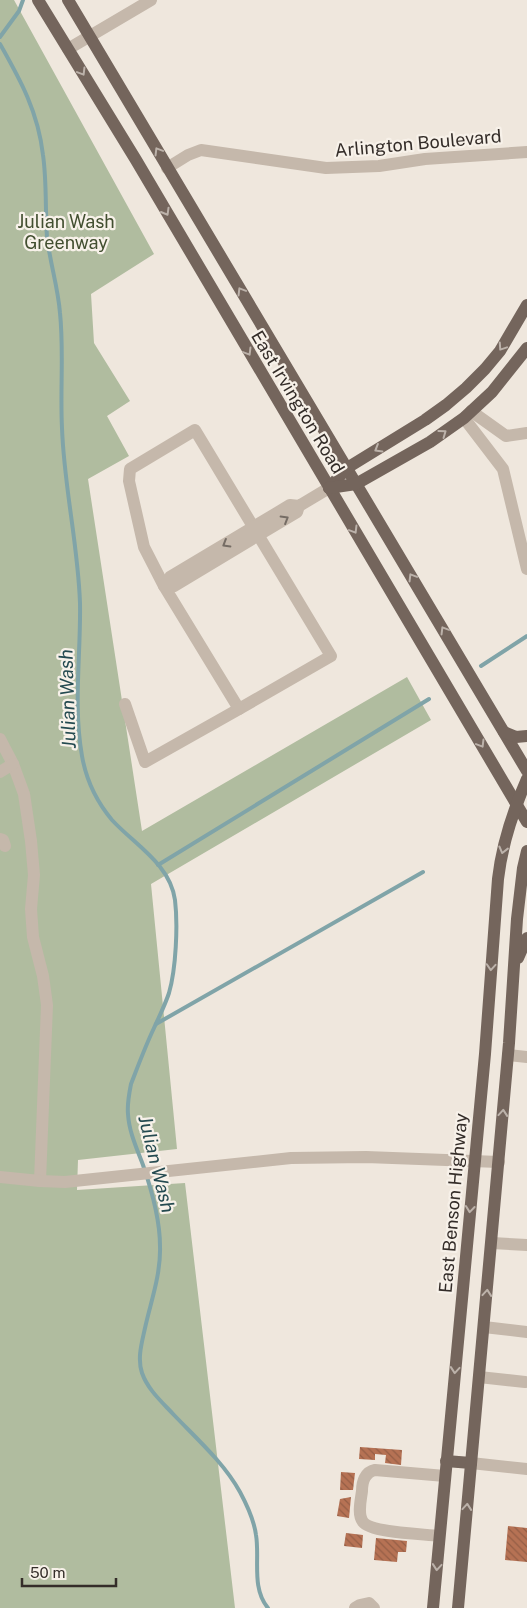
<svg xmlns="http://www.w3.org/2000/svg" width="527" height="1608" font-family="'Public Sans',sans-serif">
  <defs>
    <pattern id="building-back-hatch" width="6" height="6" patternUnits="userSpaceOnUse" patternTransform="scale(1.25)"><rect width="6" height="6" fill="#b67254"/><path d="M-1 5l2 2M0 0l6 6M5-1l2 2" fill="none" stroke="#955e46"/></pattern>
  </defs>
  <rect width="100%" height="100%" fill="#efe7dd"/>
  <polygon fill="#b0bc9f" points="0,0 14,0 154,254 91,294 94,343 130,401 107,416 129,456 88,479 142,831 407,677 431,720 151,884 177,1149 78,1160 77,1190 185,1183 235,1608 0,1608"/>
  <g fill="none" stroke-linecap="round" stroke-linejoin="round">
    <g stroke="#80a4a8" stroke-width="4">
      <polyline points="0,37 19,11 23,0"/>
      <path d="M 0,44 C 21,81 38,112 43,155 C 47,183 45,210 47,237 C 50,263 58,287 60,313 C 64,351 60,390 62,428 C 64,487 78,544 80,603 C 81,653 73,706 82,756 C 86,779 97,802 112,820 C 135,845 170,864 175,900 C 178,925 176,969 169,993 C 165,1005 159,1017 154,1028 C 145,1047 138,1066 131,1084 C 129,1094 127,1104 128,1114 C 129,1132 137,1149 143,1165 C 152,1191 160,1219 160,1246 C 161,1274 151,1301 145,1328 C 142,1342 137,1358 142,1373 C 148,1390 162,1402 174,1415 C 197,1439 224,1463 240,1492 C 247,1505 254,1520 256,1535 C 260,1558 251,1588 268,1608"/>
      <polyline points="481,666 527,636"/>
      <polyline points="158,865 429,699"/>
      <polyline points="156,1024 423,872"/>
    </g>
  </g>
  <g fill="url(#building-back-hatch)">
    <polygon points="360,1447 402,1450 401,1465 385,1463 386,1455 375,1454 375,1460 359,1459"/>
    <polygon points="341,1472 355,1473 353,1490 340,1490"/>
    <polygon points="351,1497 349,1518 337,1516 340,1499"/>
    <polygon points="508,1526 527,1528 527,1562 505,1560"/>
    <polygon points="346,1533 363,1535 362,1548 344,1546"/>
    <polygon points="376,1538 407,1541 406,1552 398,1552 397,1562 374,1560"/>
  </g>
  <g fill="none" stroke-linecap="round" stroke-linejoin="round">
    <g stroke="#c5b8ab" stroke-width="12">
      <polyline points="68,49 151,0"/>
      <polyline points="167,168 188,155 201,150 326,168 379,166 425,159 527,152"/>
      <polyline points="471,411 506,436 527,433"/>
      <polyline points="464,418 503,469 527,569"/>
      <polygon points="195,430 331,656 239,709 164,586 144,547 129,481 130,469"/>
      <polyline points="299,506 297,512 174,586 164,586 170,577 290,505 299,506 329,488"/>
      <polyline points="125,704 145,762 239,709"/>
      <polyline points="0,739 13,764 24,794 31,841 34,875 31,909 33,937 43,976 47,1005 40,1181"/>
      <polyline points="0,772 13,764"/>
      <polyline points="0,839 3,840 5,846"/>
      <polyline points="508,1055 527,1057"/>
      <polyline points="0,1177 40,1181 65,1182 291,1158 366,1157 499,1162"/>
      <polyline points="492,1243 527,1245"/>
      <polyline points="484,1327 527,1332"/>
      <polyline points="479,1377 525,1382"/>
      <polyline points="471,1463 527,1469"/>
      <path d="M 439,1536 C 425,1534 371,1533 363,1522 C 357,1514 361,1500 362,1491 C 362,1482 365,1472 375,1470 L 445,1476"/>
      <polyline points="355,1608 360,1605 369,1603 374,1608"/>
    </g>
    <g stroke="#74655c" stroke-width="12">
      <polyline points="38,0 136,160 527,822"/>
      <polyline points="68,0 527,771"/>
      <polyline points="329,488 347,468 425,420 446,405 466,388 485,369 500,351 527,305"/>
      <polyline points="329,488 356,484 430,442 464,418 492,392 527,348"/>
      <polyline points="504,732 516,737 527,736"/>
      <polyline points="518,958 527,938"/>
      <polyline points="446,1461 471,1463"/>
      <path d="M 433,1608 L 485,1054 L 498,879 C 502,844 513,811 527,779"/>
      <polyline points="458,1608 509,1043 517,919 523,868 527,851"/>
    </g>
  </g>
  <defs><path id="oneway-chevron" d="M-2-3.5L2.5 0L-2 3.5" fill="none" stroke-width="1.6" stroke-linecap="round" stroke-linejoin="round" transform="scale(1.25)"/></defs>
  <g stroke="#bcb2aa">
    <use href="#oneway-chevron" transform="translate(82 72) rotate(59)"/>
    <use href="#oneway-chevron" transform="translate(158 151) rotate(-121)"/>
    <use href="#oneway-chevron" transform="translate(166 212) rotate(60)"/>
    <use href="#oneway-chevron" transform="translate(241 291) rotate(-121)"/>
    <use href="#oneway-chevron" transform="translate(502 347) rotate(124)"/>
    <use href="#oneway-chevron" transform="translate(248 352) rotate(59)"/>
    <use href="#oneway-chevron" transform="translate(443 433) rotate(-36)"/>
    <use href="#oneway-chevron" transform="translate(378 449) rotate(149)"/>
    <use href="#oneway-chevron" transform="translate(354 530) rotate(59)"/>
    <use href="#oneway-chevron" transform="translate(412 577) rotate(-121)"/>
    <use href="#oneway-chevron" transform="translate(444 630) rotate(-121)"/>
    <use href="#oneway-chevron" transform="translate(481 744) rotate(59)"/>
    <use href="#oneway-chevron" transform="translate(503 850) rotate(104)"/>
    <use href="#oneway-chevron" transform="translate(491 967) rotate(94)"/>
    <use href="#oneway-chevron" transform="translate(503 1113) rotate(-85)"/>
    <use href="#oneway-chevron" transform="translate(470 1209) rotate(96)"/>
    <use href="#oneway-chevron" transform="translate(487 1293) rotate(-85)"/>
    <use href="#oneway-chevron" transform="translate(455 1370) rotate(95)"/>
    <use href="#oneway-chevron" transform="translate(467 1507) rotate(-85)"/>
    <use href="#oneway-chevron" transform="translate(437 1567) rotate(95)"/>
  </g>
  <g stroke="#756c64">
    <use href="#oneway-chevron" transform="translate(285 519) rotate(-31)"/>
    <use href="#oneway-chevron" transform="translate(226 544) rotate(149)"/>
  </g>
  <g text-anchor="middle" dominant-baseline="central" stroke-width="4.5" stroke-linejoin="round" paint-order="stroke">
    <g font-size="18" fill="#342d29" stroke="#f7f1e9">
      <text transform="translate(418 143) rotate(-5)">Arlington Boulevard</text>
      <text transform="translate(298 402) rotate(59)">East Irvington Road</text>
      <text transform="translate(453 1203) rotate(-85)">East Benson Highway</text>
    </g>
    <g font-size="18" fill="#424f30" stroke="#f7f1e9">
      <text x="66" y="221">Julian Wash<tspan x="66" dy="21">Greenway</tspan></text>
    </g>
    <g font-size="19" font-style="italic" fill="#244a50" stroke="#f7f1e9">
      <text transform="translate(67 699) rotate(-92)">Julian Wash</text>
      <text transform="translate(157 1164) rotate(76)">Julian Wash</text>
    </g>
  </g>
  <path d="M22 1578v8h94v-8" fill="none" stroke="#342d29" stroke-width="2.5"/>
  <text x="30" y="1578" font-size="15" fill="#342d29" stroke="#f7f1e9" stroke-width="4" paint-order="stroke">50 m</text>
</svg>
